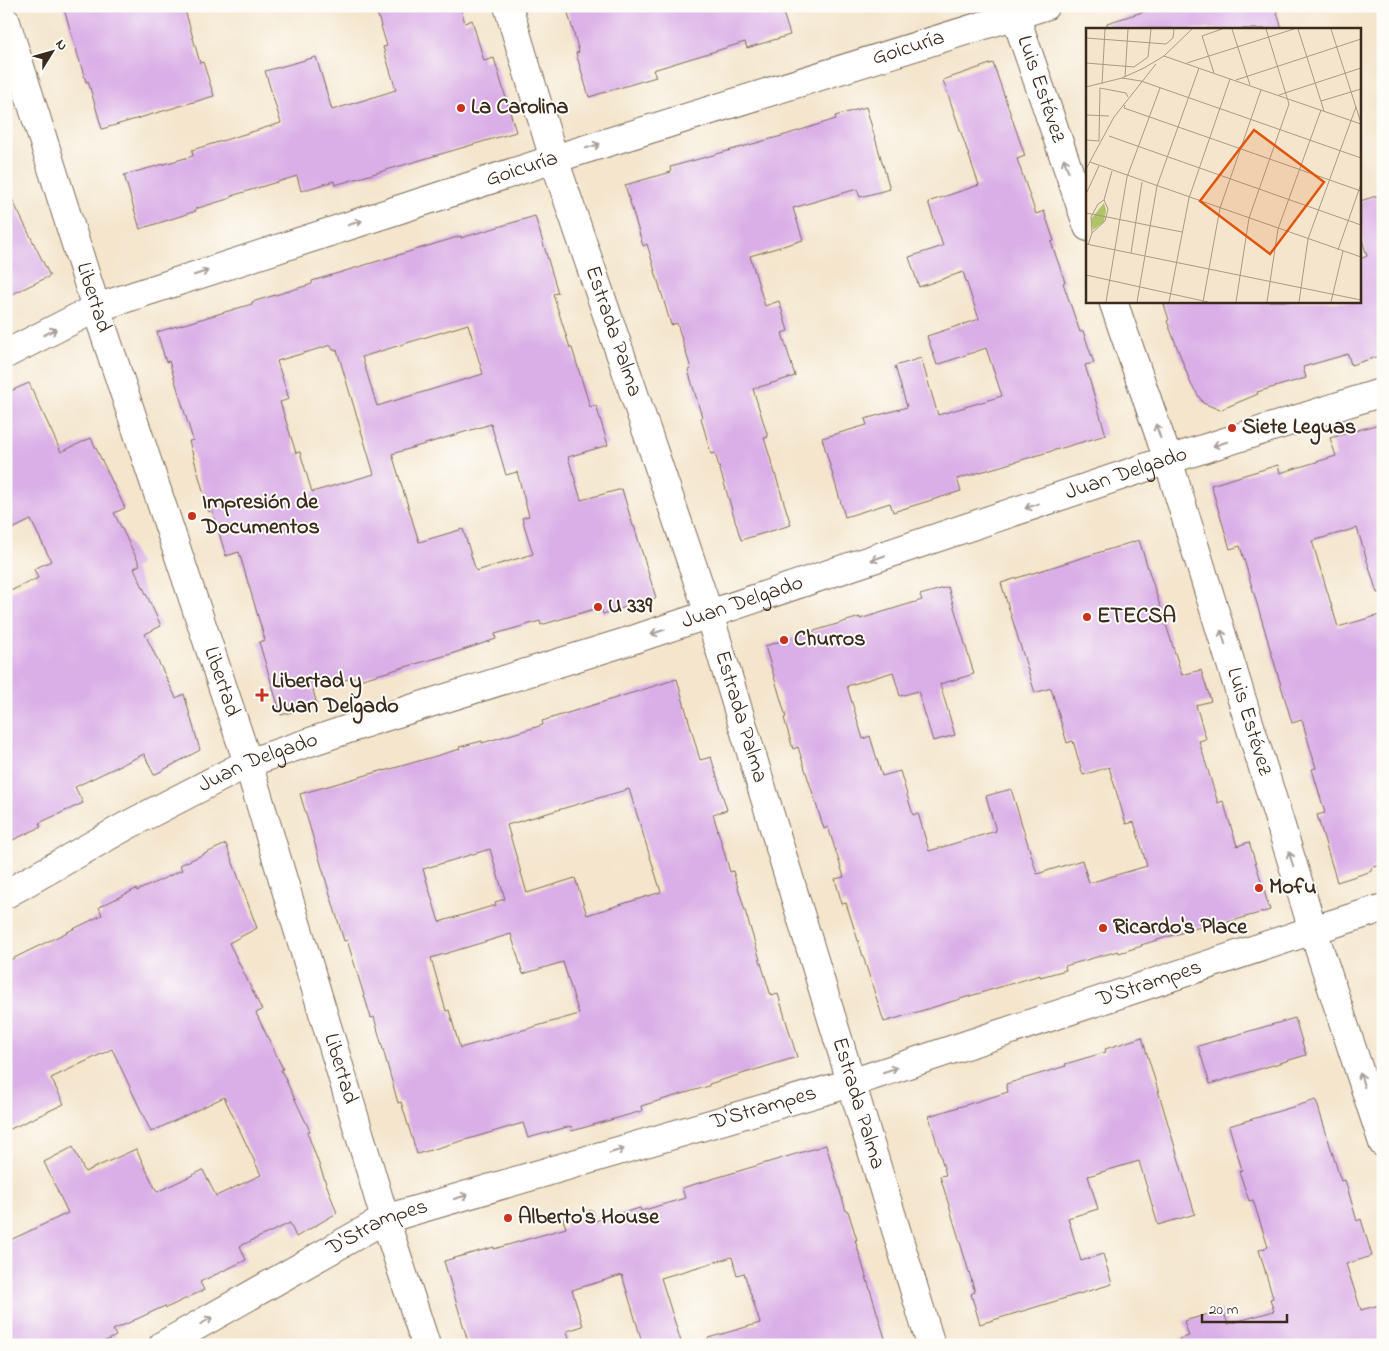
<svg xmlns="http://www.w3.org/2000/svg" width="1389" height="1351" font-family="'Indie Flower',sans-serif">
  <rect width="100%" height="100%" fill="#fdfcf7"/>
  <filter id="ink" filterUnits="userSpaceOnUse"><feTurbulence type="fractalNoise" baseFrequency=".02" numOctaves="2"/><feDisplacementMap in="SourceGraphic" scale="10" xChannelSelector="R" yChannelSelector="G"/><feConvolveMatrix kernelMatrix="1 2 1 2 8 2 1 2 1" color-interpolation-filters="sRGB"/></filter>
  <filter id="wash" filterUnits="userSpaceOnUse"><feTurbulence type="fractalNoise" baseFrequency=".0096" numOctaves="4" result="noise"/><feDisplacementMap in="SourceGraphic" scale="20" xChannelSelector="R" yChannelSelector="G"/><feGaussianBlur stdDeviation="1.12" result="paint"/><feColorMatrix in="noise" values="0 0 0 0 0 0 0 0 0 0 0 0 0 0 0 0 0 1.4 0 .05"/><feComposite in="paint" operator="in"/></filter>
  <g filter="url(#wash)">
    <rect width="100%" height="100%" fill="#f4e5cc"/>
    <g id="blocks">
      <g fill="#daafe7" fill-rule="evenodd">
        <polygon points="63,6 184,6 200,63 203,62 214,96 102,129 88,81 86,82"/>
        <polygon points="375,6 460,6 465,23 472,20 484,61 494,58 516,132 335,185 334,181 301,191 297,176 231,196 231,198 195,209 196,211 140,229 124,175 193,156 192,150 281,123 265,71 316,57 332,110 396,90 383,47 387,46"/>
        <polygon points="566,6 781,6 790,35 747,48 745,42 653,70 656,77 589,97 576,53 579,52"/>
        <polygon points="1162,6 1275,6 1282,29 1108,29 1107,23"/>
        <polygon points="993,63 1025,156 1017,159 1036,214 1044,211 1054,241 1051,242 1065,282 1063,283 1080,332 1083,331 1094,363 1085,365 1106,435 957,479 961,491 893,512 890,503 845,517 822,438 867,425 865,419 907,407 895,366 921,358 938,415 1002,396 986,348 937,365 927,336 979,319 963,272 919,287 909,257 943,246 928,202 979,185 943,80"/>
        <polygon points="866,107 890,189 860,197 857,189 793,208 803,240 750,256 765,306 779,301 788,331 782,333 795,376 753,389 768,437 764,438 791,525 741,540 715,453 711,454 701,418 702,417 688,370 691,369 677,323 671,325 647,244 643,246 625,185 671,172 670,167 785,135 836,119 835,116"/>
        <polygon points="6,187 50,276 6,297"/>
        <polygon points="1383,194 1383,355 1351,365 1348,354 1303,367 1306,378 1257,392 1258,394 1220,410 1203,403 1191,384 1167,321 1169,320 1163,301 1360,301 1360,259 1367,256 1360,233 1360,201"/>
        <path d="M 535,216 L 558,293 L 553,294 L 570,348 L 572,348 L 590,407 L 596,405 L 608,445 L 568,457 L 581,500 L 622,489 L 633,526 L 634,526 L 656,598 L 603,614 L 601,607 L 541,625 L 540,621 L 495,634 L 496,639 L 451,654 L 359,680 L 358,676 L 313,690 L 317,705 L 281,715 L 259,642 L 265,640 L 239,552 L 226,556 L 212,510 L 209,512 L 189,441 L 193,440 L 169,361 L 166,362 L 157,332 L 252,304 L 252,302 L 312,284 L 312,281 L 461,236 L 461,238 ZM 468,324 L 483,374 L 377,406 L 362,357 ZM 331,345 L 333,350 L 337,350 L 374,474 L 312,492 L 300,452 L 296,453 L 280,402 L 289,399 L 277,361 ZM 491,424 L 506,475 L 517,472 L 529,516 L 522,518 L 533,554 L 476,571 L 463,529 L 419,542 L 392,454 Z"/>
        <polygon points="29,383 61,452 91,438 125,508 114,513 140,565 134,568 161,626 145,634 176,698 184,694 200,750 154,775 144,754 75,787 83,803 39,823 41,827 6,843 6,593 38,578 34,569 51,561 31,520 6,532 6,393"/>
        <polygon points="1383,423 1383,592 1377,593 1357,528 1312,541 1338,627 1383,614 1383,864 1371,868 1372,871 1337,882 1317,815 1325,813 1312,769 1316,768 1302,720 1292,723 1240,546 1230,549 1211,485 1278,465 1280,473 1336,456 1330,438"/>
        <polygon points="1139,540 1182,675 1201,670 1211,701 1196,705 1206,739 1199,741 1218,803 1223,801 1237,846 1249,842 1270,910 1218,925 1217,922 1141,945 1142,946 1119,953 1118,951 1065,966 1066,970 1040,977 1040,975 884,1022 846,903 842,904 835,879 844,877 828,827 824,829 798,747 793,749 784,718 786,717 765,646 860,617 860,619 922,600 920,595 948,587 974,674 940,684 955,735 933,741 918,691 900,696 893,672 847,686 863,739 870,736 882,776 900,771 913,815 918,813 929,851 996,831 986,796 1011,789 1037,874 1082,860 1089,883 1147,866 1134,822 1126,824 1109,767 1083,775 1073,741 1067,743 1051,688 1035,693 1001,583"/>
        <path d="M 677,679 L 700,760 L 711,757 L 727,810 L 713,814 L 730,872 L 733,871 L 771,996 L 778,994 L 797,1057 L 709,1084 L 709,1086 L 641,1106 L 642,1111 L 572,1131 L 571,1126 L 528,1138 L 523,1123 L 417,1154 L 401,1102 L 398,1103 L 374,1017 L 371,1018 L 347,940 L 344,941 L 300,794 L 384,770 L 384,771 L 460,749 L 459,747 L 482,741 L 482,743 L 543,725 L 542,721 ZM 629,789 L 661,892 L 587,915 L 575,878 L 527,893 L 507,825 ZM 490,849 L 505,899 L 495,902 L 496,905 L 439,922 L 423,869 ZM 511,934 L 523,974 L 563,962 L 579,1014 L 460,1048 L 449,1010 L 446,1011 L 431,958 Z"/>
        <polygon points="226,844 257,928 229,943 262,1010 256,1013 283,1069 281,1070 310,1131 307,1132 337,1213 296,1237 290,1223 240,1246 246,1260 200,1282 204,1290 166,1308 165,1306 113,1330 116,1336 97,1345 14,1345 6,1328 6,1242 68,1213 44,1162 73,1147 85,1172 136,1149 157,1192 203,1170 216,1196 261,1175 224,1097 151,1132 112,1049 51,1078 64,1104 6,1131 6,962 102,915 99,907 136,889 137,891 182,870 180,865"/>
        <polygon points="1295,1018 1306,1055 1210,1084 1198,1046"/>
        <polygon points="1142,1037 1195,1214 1158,1225 1139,1161 1088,1176 1098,1209 1068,1218 1081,1261 1103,1254 1112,1284 980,1324 971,1294 975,1292 940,1176 946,1175 929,1116 1008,1092 1006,1084 1066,1066 1065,1064 1106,1052 1105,1049"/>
        <polygon points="1316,1100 1341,1181 1345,1180 1357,1221 1361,1219 1372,1256 1346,1264 1361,1310 1383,1304 1383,1345 1180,1345 1179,1339 1189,1336 1184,1321 1223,1310 1228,1324 1274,1311 1270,1299 1273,1298 1259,1250 1268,1247 1253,1200 1249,1201 1239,1171 1242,1170 1229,1126"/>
        <polygon points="826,1145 846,1211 848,1211 857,1240 855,1240 887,1345 709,1345 708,1338 760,1323 744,1273 737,1275 732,1257 661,1278 682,1345 643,1345 622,1275 572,1290 583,1326 567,1331 571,1345 469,1345 444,1261 494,1247 494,1249 566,1228 563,1219 592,1210 595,1221 640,1208 641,1211 685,1198 682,1188"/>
      </g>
    </g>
  </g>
  <g filter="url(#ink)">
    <use href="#blocks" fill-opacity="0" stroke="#7c6b5b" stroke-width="1"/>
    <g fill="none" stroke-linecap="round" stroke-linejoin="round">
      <g stroke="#7c6b5b" stroke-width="30">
        <g id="minor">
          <path id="s1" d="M 508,6 L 554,159 L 709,614 L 931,1345"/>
          <path id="s2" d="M 1012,6 L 1088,227"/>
          <path id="s3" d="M 6,22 L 96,308 L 248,763 L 385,1219 L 426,1345"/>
          <path id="s4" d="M 1113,301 L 1168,460 L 1313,930 L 1383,1143"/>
          <path id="s5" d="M 6,354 L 96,308 L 554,159 L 1045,6"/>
          <path id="s6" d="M 6,894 L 126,826 L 248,763 L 369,722 L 632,640 L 1168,460 L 1383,392"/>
          <path id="s7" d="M 163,1345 L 385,1219 L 851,1083 L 1313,930 L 1383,908"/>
        </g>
      </g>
      <use href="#minor" stroke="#fff" stroke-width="28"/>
    </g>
    <defs><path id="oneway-shaft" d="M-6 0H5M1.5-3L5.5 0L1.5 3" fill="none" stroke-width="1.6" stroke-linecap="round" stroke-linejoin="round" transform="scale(1.25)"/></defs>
    <g stroke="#a79f9a">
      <use href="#oneway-shaft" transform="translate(593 146) rotate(-17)"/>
      <use href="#oneway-shaft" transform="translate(1066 165) rotate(-109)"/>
      <use href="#oneway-shaft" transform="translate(355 223) rotate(-18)"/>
      <use href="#oneway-shaft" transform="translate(201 273) rotate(-18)"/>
      <use href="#oneway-shaft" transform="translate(50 332) rotate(-27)"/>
      <use href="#oneway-shaft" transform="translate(1158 431) rotate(-109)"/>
      <use href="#oneway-shaft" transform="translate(1220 444) rotate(162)"/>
      <use href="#oneway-shaft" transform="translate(1032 506) rotate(161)"/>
      <use href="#oneway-shaft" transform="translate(878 558) rotate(161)"/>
      <use href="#oneway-shaft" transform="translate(658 632) rotate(161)"/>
      <use href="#oneway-shaft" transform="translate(1223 637) rotate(-107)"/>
      <use href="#oneway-shaft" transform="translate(1291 859) rotate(-107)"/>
      <use href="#oneway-shaft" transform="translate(890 1070) rotate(-18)"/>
      <use href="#oneway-shaft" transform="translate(1362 1080) rotate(-108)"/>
      <use href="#oneway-shaft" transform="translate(617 1151) rotate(-16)"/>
      <use href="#oneway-shaft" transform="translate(461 1197) rotate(-16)"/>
      <use href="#oneway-shaft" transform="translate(206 1321) rotate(-30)"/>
    </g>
  </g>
  <g fill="#c8321e" stroke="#fdfcf7" stroke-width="2">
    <circle cx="461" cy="108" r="5"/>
    <circle cx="1232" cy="428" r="5"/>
    <circle cx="192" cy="516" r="5"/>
    <circle cx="598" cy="607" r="5"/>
    <circle cx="1087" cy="617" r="5"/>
    <circle cx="784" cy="640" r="5"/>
    <path d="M259.5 687.5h5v5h5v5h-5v5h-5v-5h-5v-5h5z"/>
    <circle cx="1259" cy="888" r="5"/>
    <circle cx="1103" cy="928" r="5"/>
    <circle cx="508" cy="1218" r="5"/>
  </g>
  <g text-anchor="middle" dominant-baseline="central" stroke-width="4" stroke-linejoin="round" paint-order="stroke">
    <g font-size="22" fill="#3b2a1e" stroke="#fdfcf7">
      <text stroke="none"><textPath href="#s5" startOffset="954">Goicuría</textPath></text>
      <text stroke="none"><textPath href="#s2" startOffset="88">Luis Estévez</textPath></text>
      <text stroke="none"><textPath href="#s5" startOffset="549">Goicuría</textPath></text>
      <text stroke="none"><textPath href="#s3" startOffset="289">Libertad</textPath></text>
      <text stroke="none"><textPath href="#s1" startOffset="342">Estrada Palma</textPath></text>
      <text stroke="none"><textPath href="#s6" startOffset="1200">Juan Delgado</textPath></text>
      <text stroke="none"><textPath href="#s6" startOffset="795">Juan Delgado</textPath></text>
      <text stroke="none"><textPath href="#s3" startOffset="694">Libertad</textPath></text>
      <text stroke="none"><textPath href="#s1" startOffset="748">Estrada Palma</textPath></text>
      <text stroke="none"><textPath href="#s4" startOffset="442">Luis Estévez</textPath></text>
      <text stroke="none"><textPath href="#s6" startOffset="285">Juan Delgado</textPath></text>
      <text stroke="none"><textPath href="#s7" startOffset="1055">D'Strampes</textPath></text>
      <text stroke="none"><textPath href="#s3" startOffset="1099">Libertad</textPath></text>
      <text stroke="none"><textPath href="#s1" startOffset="1152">Estrada Palma</textPath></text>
      <text stroke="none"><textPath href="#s7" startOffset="650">D'Strampes</textPath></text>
      <text stroke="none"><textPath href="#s7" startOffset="245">D'Strampes</textPath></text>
    </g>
    <g font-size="22" font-weight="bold" fill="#3b2a1e" stroke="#fdfcf7" text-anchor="start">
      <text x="471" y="108">La Carolina</text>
      <text x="1242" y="428">Siete Leguas</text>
      <text x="202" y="503">Impresión de<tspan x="202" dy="25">Documentos</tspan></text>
      <text x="608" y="607">U 339</text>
      <text x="1097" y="617">ETECSA</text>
      <text x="794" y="640">Churros</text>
      <text x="272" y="682">Libertad y<tspan x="272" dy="25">Juan Delgado</tspan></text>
      <text x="1269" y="888">Mofu</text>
      <text x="1113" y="928">Ricardo's Place</text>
      <text x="518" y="1218">Alberto's House</text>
    </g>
  </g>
  <g transform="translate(1086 28)">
    <rect width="275" height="275" fill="#f4e5cc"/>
    <path d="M 18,175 L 20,182 L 18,194 L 7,202 L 5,191 Z" fill="#afc468"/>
    <path fill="none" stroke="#aa9a86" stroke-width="1" d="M 146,1 L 164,57M 212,1 L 238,83M 245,1 L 275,95M 0,10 L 80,16 L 87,10 L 88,1M 78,28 L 144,51 L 103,170 L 83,274M 0,35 L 48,39 L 62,29 L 65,1M 101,35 L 208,1M 128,45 L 116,8 L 136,1M 39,49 L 42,1M 36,50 L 55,53 L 275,130M 144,51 L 275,96M 150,52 L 275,11M 16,56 L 19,1M 0,59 L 36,50 L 58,40 L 78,28 L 106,1M 14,60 L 40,65 L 42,69M 193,67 L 275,40M 235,73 L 275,61M 39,77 L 38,80 L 275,163M 0,87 L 23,88M 23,108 L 275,197M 0,112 L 13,113 L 14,60M 4,134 L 275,229M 0,141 L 28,89 L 70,36M 0,166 L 13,138M 0,185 L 16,188 L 11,187M 16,188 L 96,204M 6,205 L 5,189 L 12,176 L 18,172M 0,216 L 275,272M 2,217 L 6,205 L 19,193 L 22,181 L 18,172 L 26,143M 252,222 L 275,156M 45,225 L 56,154M 0,247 L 122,274M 20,274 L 41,149 L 74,60M 51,274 L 71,158 L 113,40M 117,274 L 134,180 L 175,62M 150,274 L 163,190 L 203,76 L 180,1M 181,274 L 192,201 L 235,82M 213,274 L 222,211 L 270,79M 245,274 L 257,223"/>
    <path fill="#df570d" fill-opacity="0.15" stroke="#df570d" stroke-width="2.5" d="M 168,102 L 238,154 L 184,226 L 114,173 Z"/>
    <rect width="275" height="275" fill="none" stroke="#3b2a1e" stroke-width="2.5"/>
  </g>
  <rect width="1389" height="1351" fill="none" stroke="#fdfcf7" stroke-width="25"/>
  <g transform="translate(52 52) rotate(53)" stroke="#fdfcf7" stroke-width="4" paint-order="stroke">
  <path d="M0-4L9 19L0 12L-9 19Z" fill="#3b2a1e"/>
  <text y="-8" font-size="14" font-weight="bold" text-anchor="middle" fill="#3b2a1e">N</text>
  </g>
  <path d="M1202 1314v8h85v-8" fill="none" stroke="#3b2a1e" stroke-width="2.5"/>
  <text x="1209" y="1314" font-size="15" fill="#3b2a1e" stroke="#fdfcf7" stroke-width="4" paint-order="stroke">20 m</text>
</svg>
